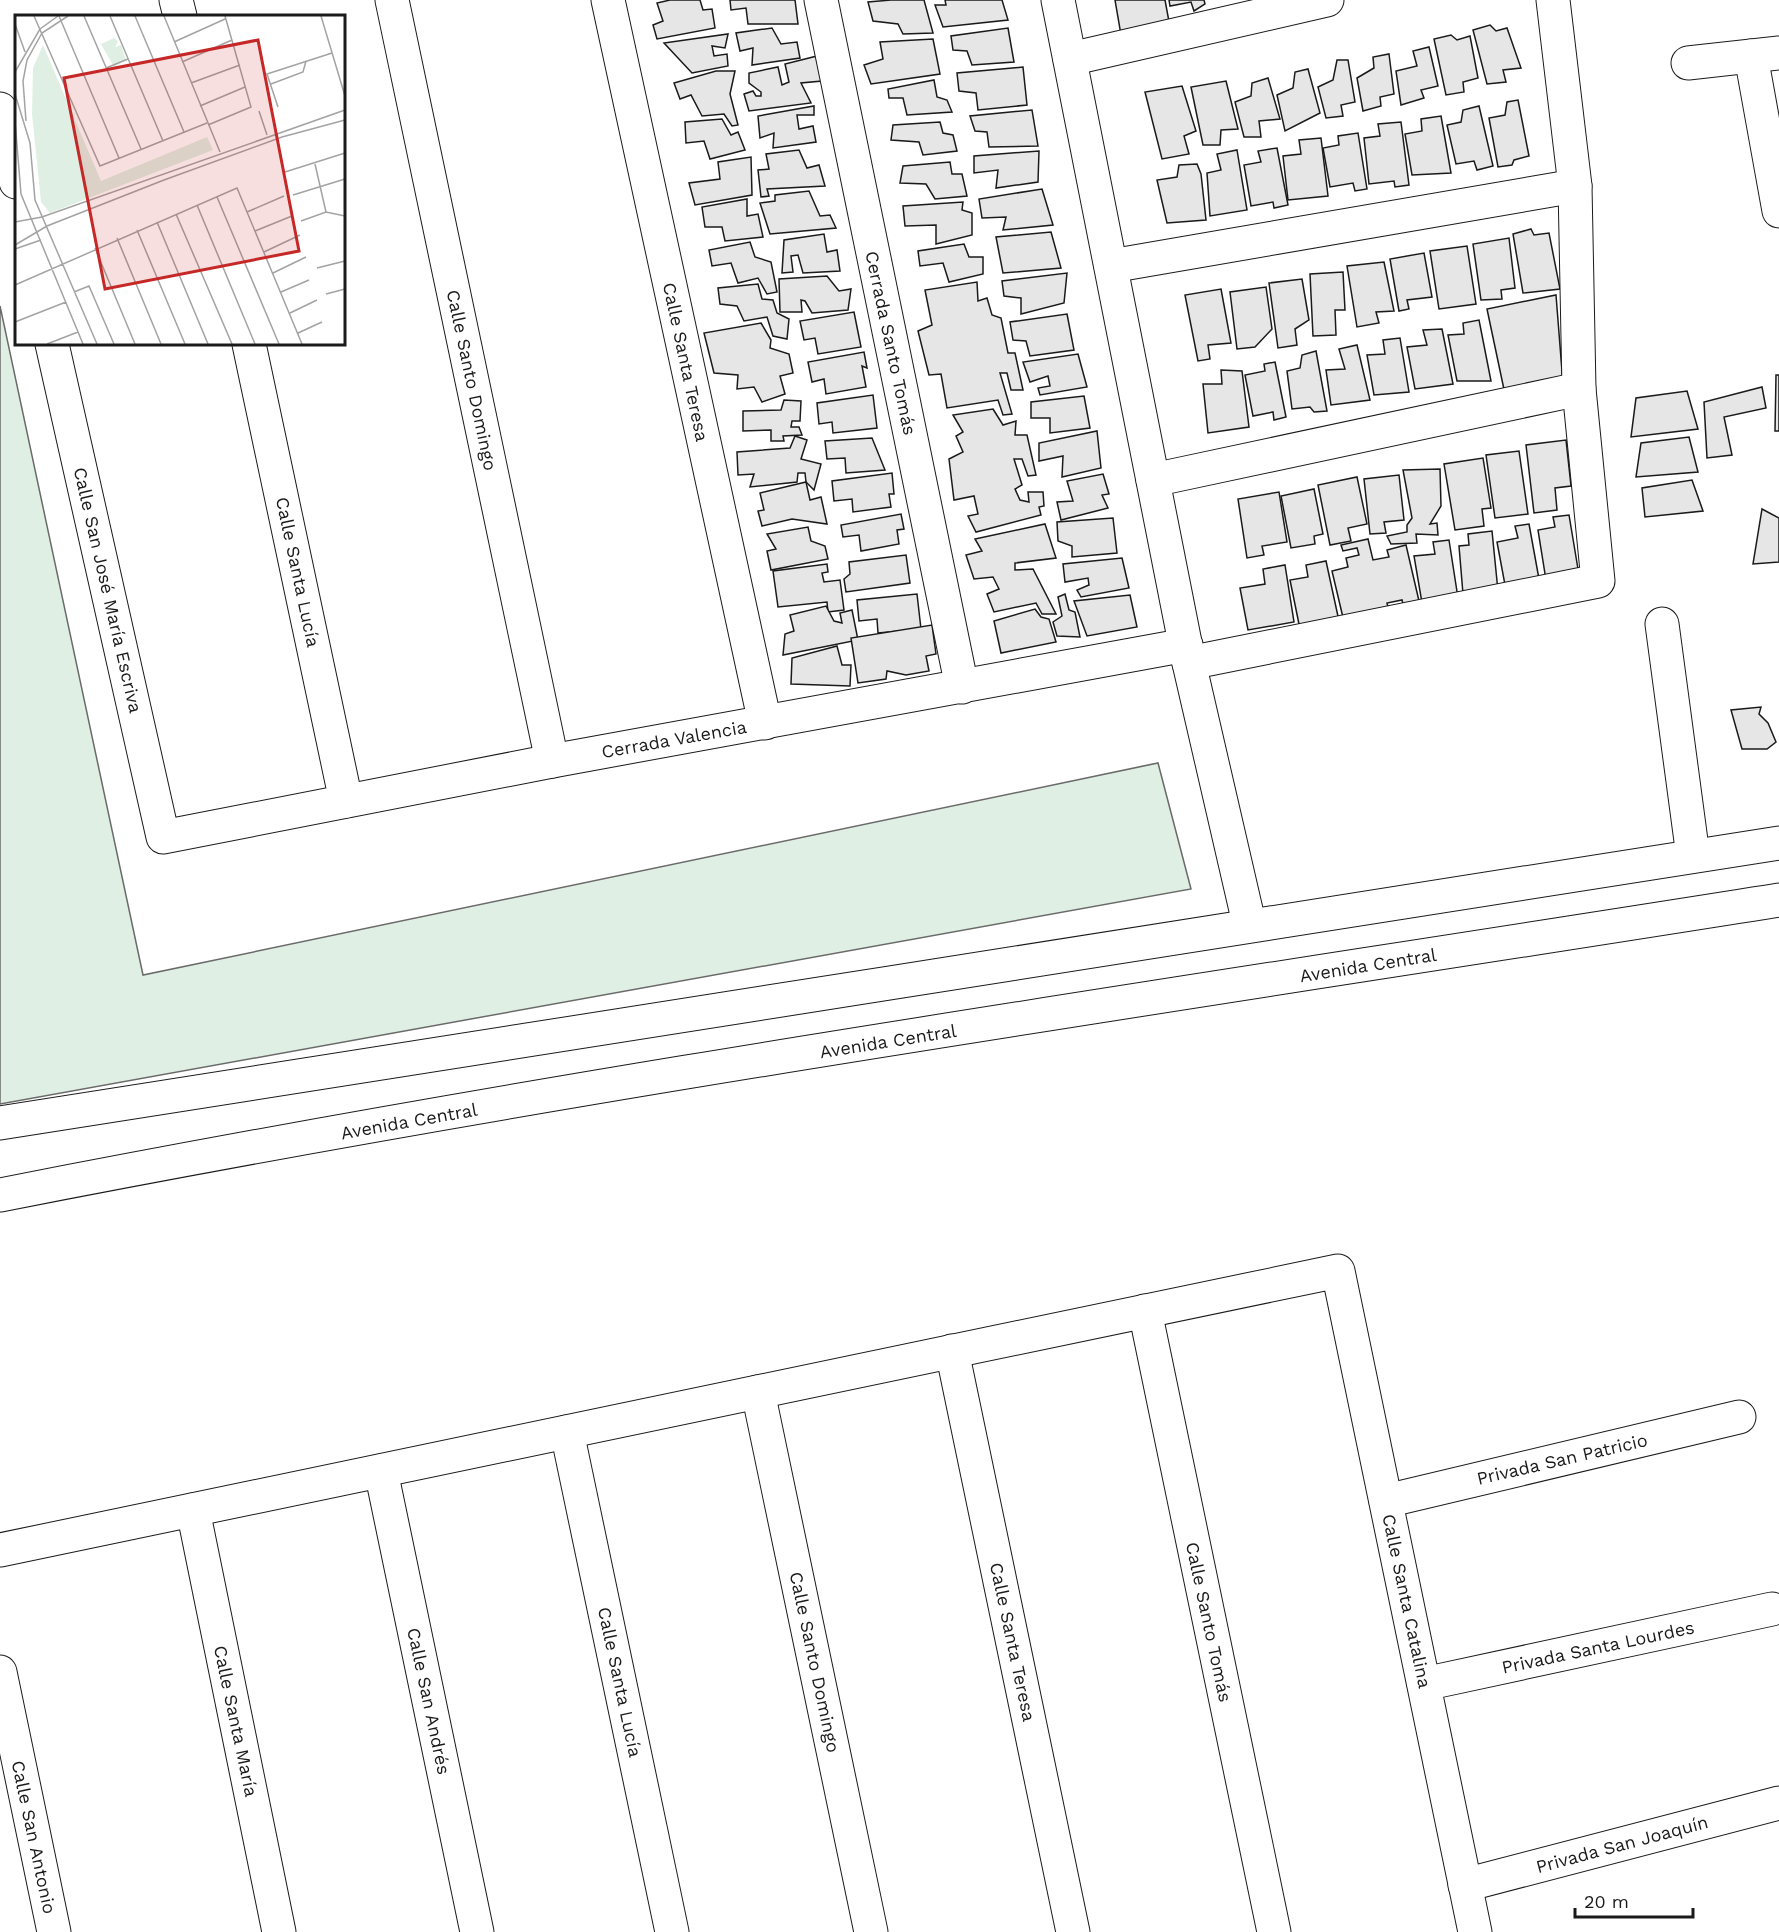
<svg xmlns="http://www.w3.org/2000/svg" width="1779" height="1932" font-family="'Work Sans',sans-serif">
  <rect width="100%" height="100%" fill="#fff"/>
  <polygon fill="#e0efe3" stroke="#6a6a6a" stroke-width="1.5" points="0,306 143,975 1158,763 1191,889 0,1104"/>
  <g fill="#e6e6e6" stroke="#1a1a1a" stroke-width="1.5">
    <polygon points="670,0 700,0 703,10 712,9 715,28 657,39 653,25 663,21 657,3"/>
    <polygon points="730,0 795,0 798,24 748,24 746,8 731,10"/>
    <polygon points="891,0 924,0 933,33 903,34 898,24 873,21 868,2"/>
    <polygon points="945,0 1002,0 1008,20 943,27 935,5 946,5"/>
    <polygon points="1115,0 1165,0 1170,27 1121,35"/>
    <polygon points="1169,0 1204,0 1205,4 1194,11 1191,2 1170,6"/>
    <polygon points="1490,25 1496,31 1507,28 1521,68 1503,70 1506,82 1487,84 1473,30"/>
    <polygon points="772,28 781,44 797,42 800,58 752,65 753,48 740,51 736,33"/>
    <polygon points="1008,28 1014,62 972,65 967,51 953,50 951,36"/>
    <polygon points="728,34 725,48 712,46 714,56 727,54 728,66 692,73 664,43"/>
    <polygon points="1451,35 1457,40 1470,36 1478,78 1463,82 1464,92 1446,95 1434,39"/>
    <polygon points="933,39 940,74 871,84 864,65 883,59 880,42"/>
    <polygon points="1429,47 1438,86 1421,90 1424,98 1401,105 1396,71 1417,66 1413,51"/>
    <polygon points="1389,54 1394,94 1380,97 1381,106 1363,111 1357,78 1374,68 1373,57"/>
    <polygon points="817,56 822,81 801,83 811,103 749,111 744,94 753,91 756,96 761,96 761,92 749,83 749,73 778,67 782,85 789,82 785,64"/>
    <polygon points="1337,60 1348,60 1355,102 1341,105 1343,116 1326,118 1318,87 1333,80"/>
    <polygon points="1023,67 1027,105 978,110 976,93 959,91 957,73"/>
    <polygon points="1308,69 1320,113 1285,131 1277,95 1293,88 1295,72"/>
    <polygon points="716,71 735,71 730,94 738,125 732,126 724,114 702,116 691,95 680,99 674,83"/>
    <polygon points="1268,78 1280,119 1259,121 1261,137 1244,137 1235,102 1251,96 1252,83"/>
    <polygon points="934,80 937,97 947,100 952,112 907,115 903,98 889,98 888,89"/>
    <polygon points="1226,81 1238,129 1221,130 1220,145 1203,145 1191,87"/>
    <polygon points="1182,86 1196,131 1184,136 1189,154 1162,159 1145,92"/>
    <polygon points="1518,100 1529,156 1514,160 1512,165 1498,167 1489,118 1505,115 1507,102"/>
    <polygon points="814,106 814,115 797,115 799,129 813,126 816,142 773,148 774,133 760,138 758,116"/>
    <polygon points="1479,106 1493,166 1477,170 1474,161 1456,164 1447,125 1461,122 1463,110"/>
    <polygon points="1032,110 1038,146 989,147 987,132 975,131 970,116"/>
    <polygon points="1441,116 1451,173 1412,175 1405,134 1422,131 1421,119"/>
    <polygon points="722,119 731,135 738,132 745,150 710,159 704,141 686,143 685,122"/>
    <polygon points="940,122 943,133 953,135 957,151 923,155 919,142 891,140 893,125"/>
    <polygon points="1401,122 1409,185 1395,187 1394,181 1369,184 1364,138 1380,136 1378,124"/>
    <polygon points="1358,133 1367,189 1355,191 1353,183 1330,187 1323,148 1339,145 1338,136"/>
    <polygon points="1321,138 1328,196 1288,200 1283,156 1301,154 1299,140"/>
    <polygon points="1277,148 1288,205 1274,208 1273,202 1251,206 1244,165 1261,162 1258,151"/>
    <polygon points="799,150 807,168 819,165 825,186 767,189 769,196 761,197 758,170 769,169 766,154"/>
    <polygon points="1237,150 1247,210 1210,216 1207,173 1221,170 1217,154"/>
    <polygon points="1039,151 1038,182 996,188 998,170 974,173 974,156"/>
    <polygon points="751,157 752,195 695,205 689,183 720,179 718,162"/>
    <polygon points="950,162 952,174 962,174 967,196 935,199 926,184 900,183 903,166"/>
    <polygon points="1197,164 1201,174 1206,220 1167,223 1157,180 1177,177 1179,165"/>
    <polygon points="1042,189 1053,225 1003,230 1006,217 982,218 979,199"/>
    <polygon points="809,191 820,216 830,215 836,228 770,234 760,203 775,201 775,195"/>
    <polygon points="747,199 747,216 758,214 763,237 725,241 722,227 705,227 702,207"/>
    <polygon points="963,202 962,210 972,213 972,235 936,244 936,225 905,226 903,206"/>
    <polygon points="1531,229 1534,235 1549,233 1560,289 1523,293 1513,234"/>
    <polygon points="1051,232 1061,268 1003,273 996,237"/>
    <polygon points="824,234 827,252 837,250 840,271 803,273 798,255 791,256 793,272 782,273 784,240"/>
    <polygon points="1509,238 1515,288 1501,290 1502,299 1481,300 1473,244"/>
    <polygon points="750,242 755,257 771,262 777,292 767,294 758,278 738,283 731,263 712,266 709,250"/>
    <polygon points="964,244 969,257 983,257 983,274 949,282 943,263 920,266 918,251"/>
    <polygon points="1467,246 1476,304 1439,309 1430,251"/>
    <polygon points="1424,253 1432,297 1407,300 1409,309 1399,311 1390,259"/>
    <polygon points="1384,262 1394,311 1376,312 1379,323 1357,327 1347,266"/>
    <polygon points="1343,272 1345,310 1335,310 1336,335 1313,336 1310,274"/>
    <polygon points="1067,273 1064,303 1021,314 1021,298 1004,296 1002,281"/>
    <polygon points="827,276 839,291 851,289 848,310 812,313 805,301 801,300 802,312 780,312 779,279"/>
    <polygon points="1302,279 1309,320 1295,329 1297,345 1278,348 1269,283"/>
    <polygon points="977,282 978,301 987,298 992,315 1001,318 1008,353 1015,353 1023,390 1011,390 1007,373 1000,373 1012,414 1003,415 998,400 947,408 941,374 929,375 918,331 932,325 925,290"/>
    <polygon points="758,284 762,299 773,300 777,313 789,319 787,339 773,336 767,317 744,321 737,306 720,304 718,288"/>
    <polygon points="1266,287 1272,329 1255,347 1237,349 1230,292"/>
    <polygon points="1221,289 1231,343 1208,345 1210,359 1198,361 1185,295"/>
    <polygon points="1556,295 1563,384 1506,399 1487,309"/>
    <polygon points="854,312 861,347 818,354 815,338 804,340 800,321"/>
    <polygon points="1067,314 1074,350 1030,356 1026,341 1013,340 1010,322"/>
    <polygon points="1479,320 1491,381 1457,381 1448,335 1464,334 1463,323"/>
    <polygon points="761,323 771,340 770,348 789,354 793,373 780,376 785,394 762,402 754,387 737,389 738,375 714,373 704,333"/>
    <polygon points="1442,329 1453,384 1415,389 1407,347 1427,345 1423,330"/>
    <polygon points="1400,338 1409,392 1374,395 1367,355 1385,354 1383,340"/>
    <polygon points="1357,345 1370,400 1331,405 1326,370 1345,369 1339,349"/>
    <polygon points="1316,351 1327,411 1314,412 1310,407 1292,409 1287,371 1300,368 1302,355"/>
    <polygon points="864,352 867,368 862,366 866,387 826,394 824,379 812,382 808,362"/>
    <polygon points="1078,354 1087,387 1040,395 1038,388 1050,386 1048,376 1030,382 1023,362"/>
    <polygon points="1275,362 1286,417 1274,420 1273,412 1253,416 1245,375 1265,371 1264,364"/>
    <polygon points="1221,370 1242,371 1249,427 1208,433 1203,384 1222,384"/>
    <polygon points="1776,375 1779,375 1779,431 1775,431"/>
    <polygon points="1762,387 1766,408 1724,417 1732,455 1707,458 1704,402"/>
    <polygon points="1687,391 1698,429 1631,437 1636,398"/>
    <polygon points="873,395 877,428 833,433 832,422 819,424 817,403"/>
    <polygon points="1084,396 1090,428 1050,433 1050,418 1031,418 1031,402"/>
    <polygon points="784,400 801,401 800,421 792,421 791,427 799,427 802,435 783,436 784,441 771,441 771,430 743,431 743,411 781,410"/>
    <polygon points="993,409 1003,425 1016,421 1015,435 1027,435 1036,475 1028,476 1022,459 1014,459 1022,485 1015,489 1020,500 1029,502 1028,492 1043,492 1044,506 1039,507 1041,515 976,532 968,516 978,514 974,496 954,500 949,459 963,452 956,436 963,432 953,415"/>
    <polygon points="1097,431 1101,468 1062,477 1063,456 1039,461 1039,443"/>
    <polygon points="795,436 807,440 801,459 821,464 814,490 806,482 805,473 798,473 797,482 750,487 754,474 738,475 737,452 790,448"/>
    <polygon points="1689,437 1698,472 1636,477 1641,443"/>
    <polygon points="872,438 885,470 846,473 845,458 827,459 825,441"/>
    <polygon points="1566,440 1571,486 1555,488 1557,510 1534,513 1526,445"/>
    <polygon points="1519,451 1528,514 1495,518 1486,455"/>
    <polygon points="1483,458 1491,508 1482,509 1484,526 1455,530 1444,464"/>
    <polygon points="1440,469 1441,506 1430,524 1437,523 1438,535 1416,534 1417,543 1391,544 1387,536 1407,532 1407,525 1412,518 1403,470"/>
    <polygon points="892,473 894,494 889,494 891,507 853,512 852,499 834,501 832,481"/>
    <polygon points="1103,474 1109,494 1102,495 1108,508 1061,520 1057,502 1073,501 1067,481"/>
    <polygon points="1399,475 1404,520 1384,522 1386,533 1370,534 1364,479"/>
    <polygon points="1357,477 1367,524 1348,528 1351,541 1330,545 1318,485"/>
    <polygon points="1692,480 1703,511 1645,517 1642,488"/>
    <polygon points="806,482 810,500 821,497 827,524 792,519 762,526 758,511 764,510 760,493"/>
    <polygon points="1314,489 1323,534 1314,536 1315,544 1291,548 1281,496"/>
    <polygon points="1279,492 1287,542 1262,546 1264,555 1247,558 1238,499"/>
    <polygon points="1762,509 1779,518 1779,562 1753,564"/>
    <polygon points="901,514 904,529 897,530 899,544 861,551 859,535 843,537 841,525"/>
    <polygon points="1569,515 1579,575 1546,580 1538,530 1555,527 1553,517"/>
    <polygon points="1113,518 1117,553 1072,557 1072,546 1058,541 1057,522"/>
    <polygon points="1045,524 1056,558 1015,563 1015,570 1033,569 1056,614 1042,614 1036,603 994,612 987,594 999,589 993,577 974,579 966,555 982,551 975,539"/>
    <polygon points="1529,524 1539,579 1505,585 1497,542 1518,538 1515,526"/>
    <polygon points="808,527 811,541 825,546 828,559 771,570 767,551 776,549 767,534"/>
    <polygon points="1492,531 1498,591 1463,594 1459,546 1469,545 1468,534"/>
    <polygon points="1368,539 1373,560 1389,557 1387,550 1406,545 1419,601 1403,604 1402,600 1387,603 1390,616 1345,626 1332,571 1348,567 1346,558 1359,555 1357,548 1343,551 1341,545"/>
    <polygon points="1449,540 1458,598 1422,603 1414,556 1435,554 1433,542"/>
    <polygon points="906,555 910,583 846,592 844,579 850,574 849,562"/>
    <polygon points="1122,558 1129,588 1081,597 1077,590 1089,585 1088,578 1065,582 1063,564"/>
    <polygon points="1326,561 1339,621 1300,629 1290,580 1308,577 1306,565"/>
    <polygon points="827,564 828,572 822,573 824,582 840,580 844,610 828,612 827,602 778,607 773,571"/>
    <polygon points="1285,565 1294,622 1248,630 1240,588 1265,584 1263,569"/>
    <polygon points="917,594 921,629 878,633 877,619 859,621 857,600"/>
    <polygon points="1065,594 1069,610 1075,612 1080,637 1057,636 1053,622 1062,616 1058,597"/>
    <polygon points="1130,595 1137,627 1087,636 1074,601"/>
    <polygon points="826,606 834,621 842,623 840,613 852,610 858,640 783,655 785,634 794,631 790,615"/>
    <polygon points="1035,609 1041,617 1049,619 1056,642 1001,653 994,621"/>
    <polygon points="932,625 936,654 926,656 929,671 906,675 887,671 886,679 858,683 851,638"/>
    <polygon points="837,646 842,665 851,665 850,686 791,684 792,658"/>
    <polygon points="1761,707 1759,714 1768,723 1776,742 1767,749 1742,749 1731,710"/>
  </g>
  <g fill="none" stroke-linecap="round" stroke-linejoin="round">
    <g stroke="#1a1a1a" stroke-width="35">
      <g id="minor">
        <polyline points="176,0 180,16"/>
        <polyline points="392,0 552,761"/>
        <polyline points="608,0 765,723"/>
        <polyline points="821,0 962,687"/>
        <polyline points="1058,0 1189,663 1249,923"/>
        <polyline points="1751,56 1779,211"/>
        <polyline points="1070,59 1327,0"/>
        <polyline points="1688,63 1779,53"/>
        <polyline points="0,109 16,182"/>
        <polyline points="1111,266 1575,186"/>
        <polyline points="52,344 163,837 552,761 1186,645"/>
        <polyline points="249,344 346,801"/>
        <polyline points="1153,480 1579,389"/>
        <polyline points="1662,624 1693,856"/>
        <polyline points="1189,663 1598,581 1579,389 1575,186 1553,0"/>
        <polyline points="1145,1311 1274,1932"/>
        <polyline points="952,1351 1073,1932"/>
        <polyline points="758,1392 871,1932"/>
        <polyline points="567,1432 672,1932"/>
        <polyline points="381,1471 477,1932"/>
        <polyline points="1386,1501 1739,1417"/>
        <polyline points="193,1510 279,1932"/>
        <polyline points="0,1550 1338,1271 1475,1932"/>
        <polyline points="0,1672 54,1932"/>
        <polyline points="1424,1684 1772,1609"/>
        <polyline points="1465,1885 1779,1803"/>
      </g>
    </g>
    <g stroke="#1a1a1a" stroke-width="35">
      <g id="major">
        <path d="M 0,1123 C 594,1035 1185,931 1779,843"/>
        <path d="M 0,1195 C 590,1079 1186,994 1779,900"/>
      </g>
    </g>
    <use href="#minor" stroke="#fff" stroke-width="33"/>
    <use href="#major" stroke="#fff" stroke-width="33"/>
  </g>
  <g text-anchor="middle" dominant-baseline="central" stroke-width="4.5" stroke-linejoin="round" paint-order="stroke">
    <g font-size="18" fill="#1a1a1a" stroke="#fff">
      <text transform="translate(891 343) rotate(78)">Cerrada Santo Tomás</text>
      <text transform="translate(686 362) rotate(78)">Calle Santa Teresa</text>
      <text transform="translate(472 380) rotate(78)">Calle Santo Domingo</text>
      <text transform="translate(298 572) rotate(78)">Calle Santa Lucía</text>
      <text transform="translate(108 590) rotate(77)">Calle San José María Escriva</text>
      <text transform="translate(674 739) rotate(-10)">Cerrada Valencia</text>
      <text transform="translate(1368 965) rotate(-9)">Avenida Central</text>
      <text transform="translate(888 1041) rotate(-9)">Avenida Central</text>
      <text transform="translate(409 1121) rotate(-10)">Avenida Central</text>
      <text transform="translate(1562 1459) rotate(-13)">Privada San Patricio</text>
      <text transform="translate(1407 1601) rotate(78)">Calle Santa Catalina</text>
      <text transform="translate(1209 1622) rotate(78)">Calle Santo Tomás</text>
      <text transform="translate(1013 1642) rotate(78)">Calle Santa Teresa</text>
      <text transform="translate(1598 1647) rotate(-12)">Privada Santa Lourdes</text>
      <text transform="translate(815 1662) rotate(78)">Calle Santo Domingo</text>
      <text transform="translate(620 1682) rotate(78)">Calle Santa Lucía</text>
      <text transform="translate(429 1701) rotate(78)">Calle San Andrés</text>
      <text transform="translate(236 1721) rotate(78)">Calle Santa María</text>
      <text transform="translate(34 1837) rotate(78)">Calle San Antonio</text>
      <text transform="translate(1622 1844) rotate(-15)">Privada San Joaquín</text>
    </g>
  </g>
  <g transform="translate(15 15)">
    <rect width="330" height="330" fill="#fff"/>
    <path d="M 99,23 L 103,26 L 100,32 L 106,30 L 111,45 L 99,52 L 86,29 ZM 28,30 L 86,166 L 192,122 L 198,135 L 35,198 L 26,187 L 17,99 L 18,53 Z" fill="#e0efe3"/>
    <path fill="none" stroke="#a3a3a3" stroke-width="1.5" d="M 19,1 L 85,151 L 192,108M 44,1 L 104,143M 69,1 L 126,134M 95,1 L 148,126M 120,1 L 169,117M 149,1 L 205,137M 306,1 L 330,81M 0,9 L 10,37M 159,27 L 210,4M 167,47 L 217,25M 91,53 L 113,44M 0,57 L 25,14 L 43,1M 176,68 L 225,50M 256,69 L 288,57 L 291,46M 0,79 L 15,128 L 20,185 L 82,329M 185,91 L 230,72M 263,92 L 252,59 L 317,38M 244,96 L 252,120M 0,106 L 6,179 L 68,329M 11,106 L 8,66 L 12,45 L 27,18 L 53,1M 193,110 L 236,92 L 210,1M 300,149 L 311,197M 270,157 L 330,138M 278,180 L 330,164M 202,182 L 264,329M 182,190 L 240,329M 232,197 L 269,181M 161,199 L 217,329M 286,206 L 311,197 L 330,201M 0,207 L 27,202 L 330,95M 142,207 L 193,329M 122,215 L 170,329M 240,216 L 277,201M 102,223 L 146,329M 0,230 L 32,211 L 149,165 L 267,122 L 330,105M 80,233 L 120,329M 0,234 L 26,225M 249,237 L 285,220M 302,253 L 330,246M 258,258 L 291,242M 0,270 L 222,173 L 287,329M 59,277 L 74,271 L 99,329M 266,277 L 294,265M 311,279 L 330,274M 275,298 L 302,285M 0,307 L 51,287M 283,318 L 307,307M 32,329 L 63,317"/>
    <path fill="#c62828" fill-opacity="0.15" stroke="#c62828" stroke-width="3" d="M 243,25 L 284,236 L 90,274 L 49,63 Z"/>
    <rect width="330" height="330" fill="none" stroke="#1a1a1a" stroke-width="3"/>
  </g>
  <path d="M1575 1908v9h118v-9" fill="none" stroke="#1a1a1a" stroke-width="3"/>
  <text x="1584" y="1908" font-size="18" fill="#1a1a1a" stroke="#ffffff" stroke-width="4.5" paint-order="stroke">20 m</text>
</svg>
